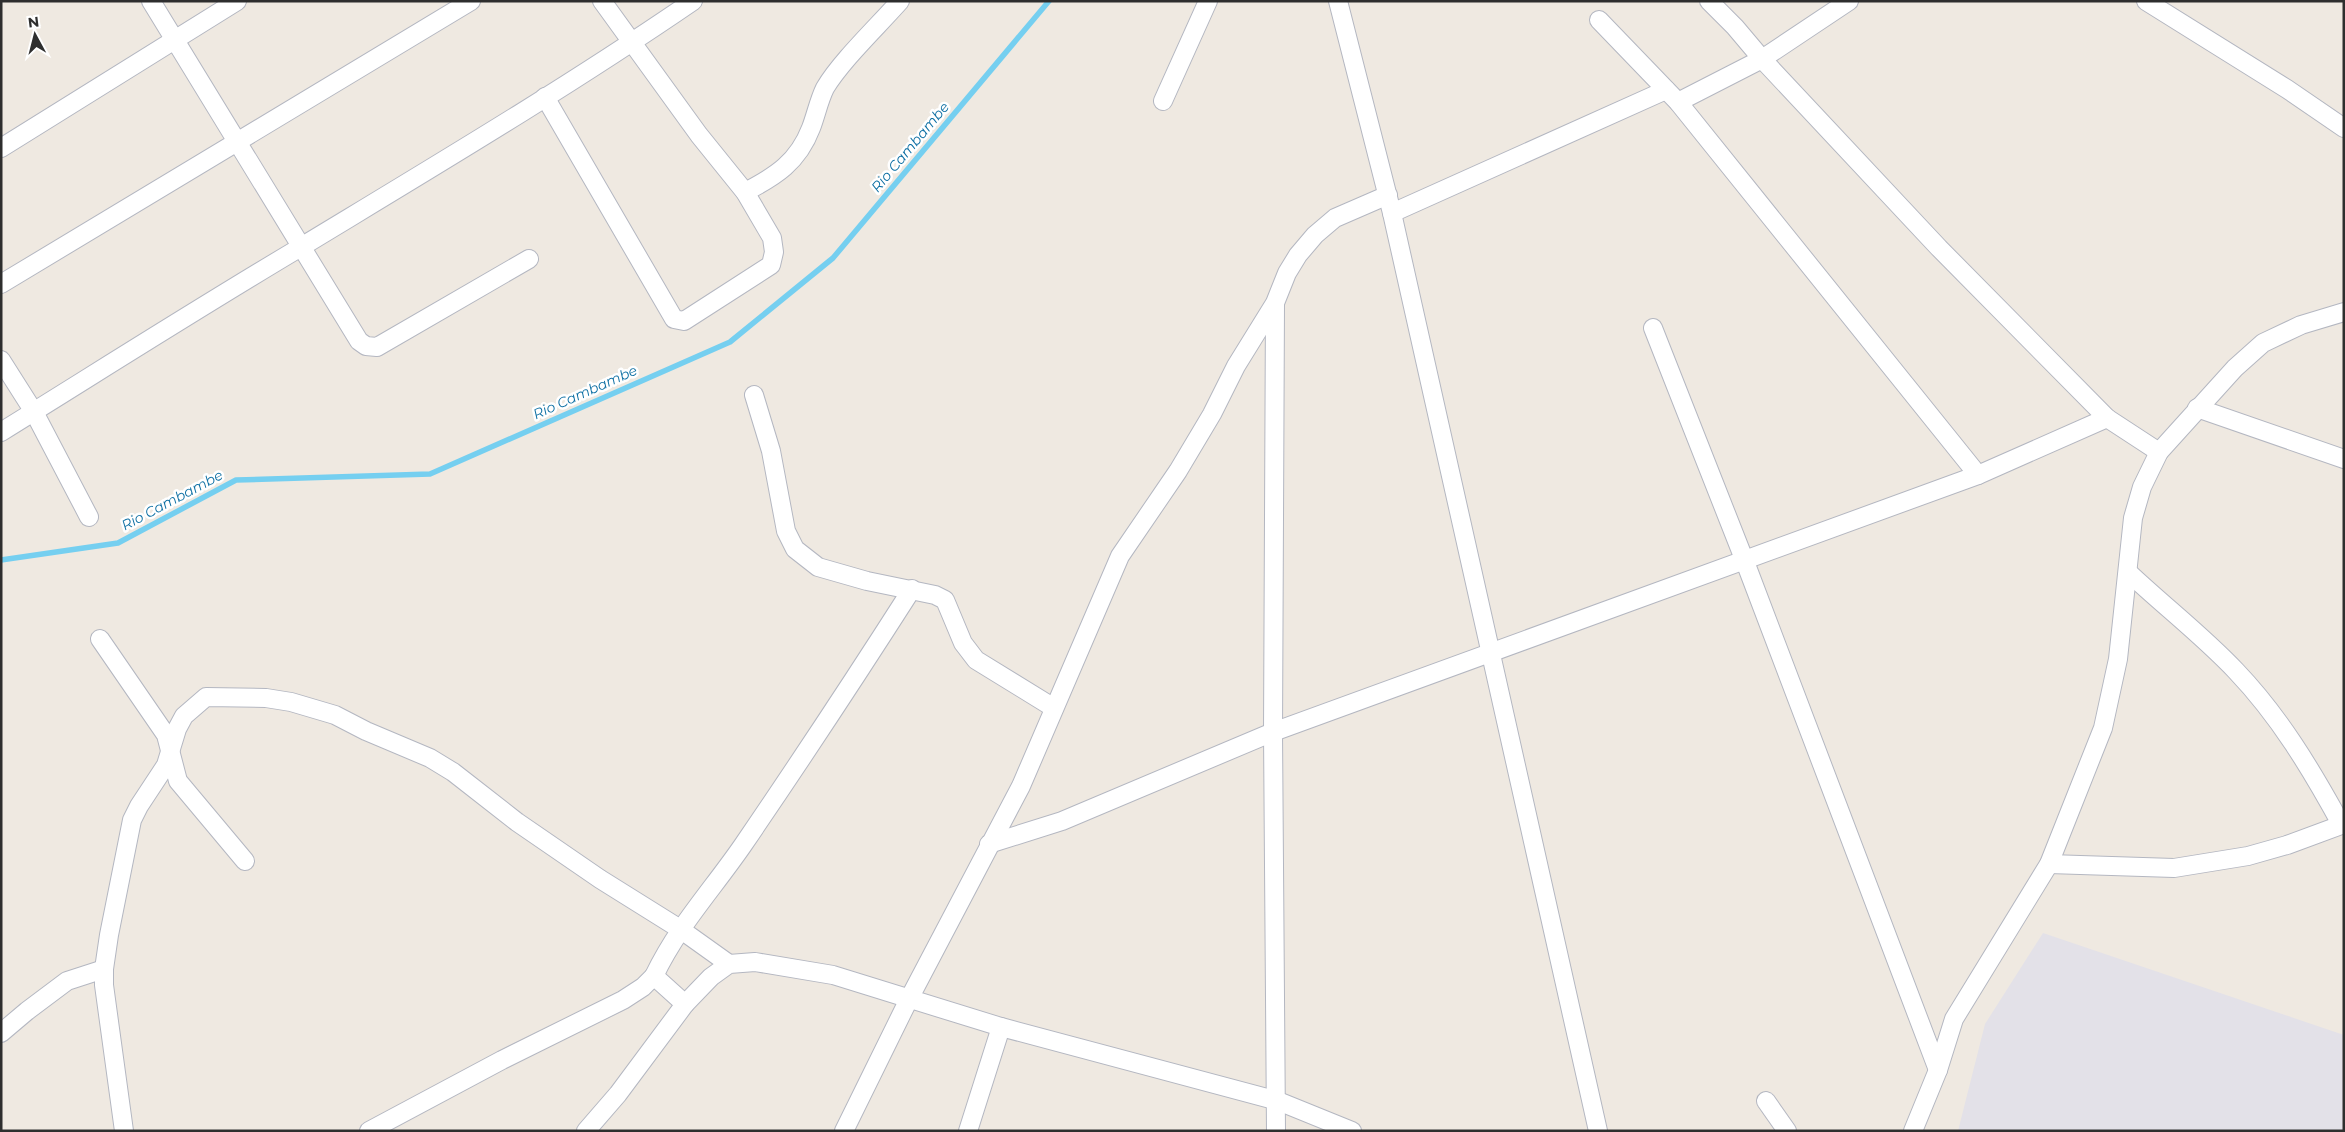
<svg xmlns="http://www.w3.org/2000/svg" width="2345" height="1132" font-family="Montserrat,sans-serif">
  <rect width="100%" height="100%" fill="#efe9e1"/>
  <polygon fill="#e3e1e8" points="2043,933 2344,1035 2344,1131 1958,1131 1985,1024"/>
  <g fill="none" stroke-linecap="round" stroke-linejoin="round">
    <polyline stroke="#75cff0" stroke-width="5.5" points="1,560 118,543 236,480 430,474 730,342 833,258 1049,1"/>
    <g stroke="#b4b7c1" stroke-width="20">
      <g id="street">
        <polyline points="151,1 359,341 366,346 377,347 529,259"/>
        <polyline points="1338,1 1392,213 1598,1131"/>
        <polyline points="1709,1 1735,27 1762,59 1939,248 2107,418 2159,452"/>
        <polyline points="2146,1 2287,89 2344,128"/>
        <polyline points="1599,20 1678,102 1978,475"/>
        <polyline points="545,97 674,319 684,321 771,265 774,252 772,238 745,192 699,135 602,1"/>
        <polyline points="1163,101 1208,1"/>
        <polyline points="1678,102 1762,59 1849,1"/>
        <polyline points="1,148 237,1"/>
        <path d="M 745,192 C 776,176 798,162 811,128 C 816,115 819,100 825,88 C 841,61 878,26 900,1"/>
        <polyline points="1392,213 1666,90"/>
        <polyline points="1,284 471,1"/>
        <polyline points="1275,304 1273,732 1276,1131"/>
        <polyline points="1653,328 1744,559 1938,1070"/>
        <polyline points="1,360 34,412 89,517"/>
        <polyline points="754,395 771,451 786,531 795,549 818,567 867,581 935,595 945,600 963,643 976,660 1054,708"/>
        <polyline points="2197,408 2344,459"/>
        <path d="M 1,432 C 101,370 200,307 301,247 C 433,167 566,88 693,1"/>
        <path d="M 2129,573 C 2164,606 2203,636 2236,671 C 2279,716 2311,769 2341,824"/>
        <polyline points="100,639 166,735 178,781 245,861"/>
        <polyline points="989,844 1062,821 1273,732 1978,475 2107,418"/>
        <polyline points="2049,864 2174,868 2248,856 2287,845 2344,824"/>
        <path d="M 654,976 C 678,926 712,890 743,845 C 801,760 857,675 912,589"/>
        <polyline points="1,1033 27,1011 67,981 104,969"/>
        <polyline points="1766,1101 1787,1131"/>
        <polyline points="124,1131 104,985 104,969 109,935 132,820 139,806 166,765 177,729 184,716 206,697 266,698 291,702 335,715 366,731 430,758 453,772 517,822 600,879 680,929 729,964"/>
        <polyline points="369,1131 502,1060 623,1000 643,987 654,976 685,1004 711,977 729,964 755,962 833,975 1001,1027 1278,1101 1352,1131"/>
        <polyline points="586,1131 618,1094 685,1004"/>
        <polyline points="844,1131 909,999 1021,786 1120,556 1178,471 1212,414 1236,366 1275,303 1287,273 1298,255 1315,235 1335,218 1388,195"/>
        <polyline points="968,1131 1001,1027"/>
        <polyline points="1913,1131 1938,1070 1954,1019 2049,864 2103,728 2118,659 2133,518 2142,487 2159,452 2235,368 2263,343 2301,325 2344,312"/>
      </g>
    </g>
    <use href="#street" stroke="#fff" stroke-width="18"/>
  </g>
  <g text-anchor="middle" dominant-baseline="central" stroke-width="5" stroke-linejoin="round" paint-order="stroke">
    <g font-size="14" font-style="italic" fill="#0d6fa3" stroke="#fff">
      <text transform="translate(910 147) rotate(-50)">Rio Cambambe</text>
      <text transform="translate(585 392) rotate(-24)">Rio Cambambe</text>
      <text transform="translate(172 500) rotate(-28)">Rio Cambambe</text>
    </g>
  </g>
  <rect width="2345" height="1132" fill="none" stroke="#2e2e2e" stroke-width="5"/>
  <g transform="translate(35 35) rotate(353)" stroke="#ffffff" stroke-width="4" paint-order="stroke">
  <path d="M0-4L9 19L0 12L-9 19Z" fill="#2e2e2e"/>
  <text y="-8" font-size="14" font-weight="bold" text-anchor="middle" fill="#2e2e2e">N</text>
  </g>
</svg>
